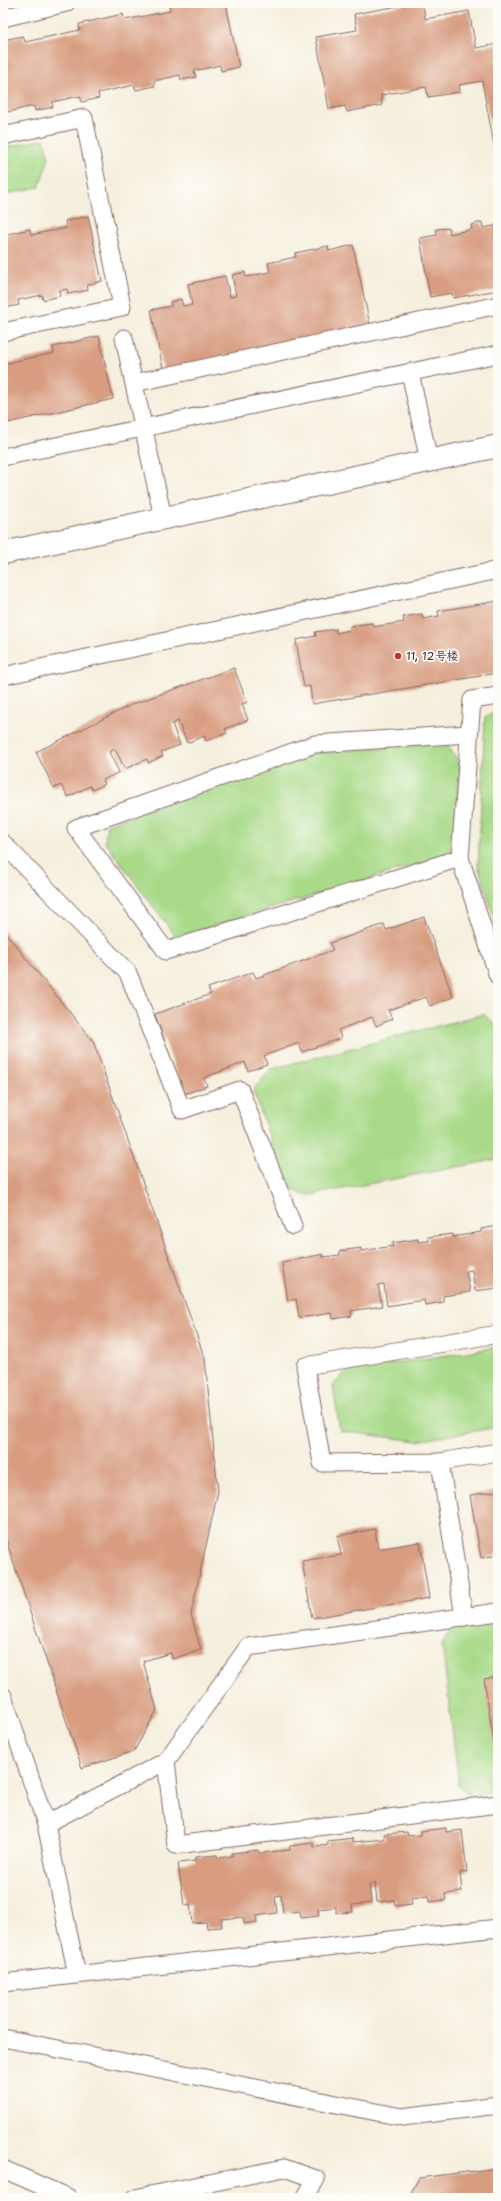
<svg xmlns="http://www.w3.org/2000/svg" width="501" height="2201" font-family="'Shantell Sans','LXGW WenKai TC',sans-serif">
  <rect width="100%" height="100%" fill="#fdfcf7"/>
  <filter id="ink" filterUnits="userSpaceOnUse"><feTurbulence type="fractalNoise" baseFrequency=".025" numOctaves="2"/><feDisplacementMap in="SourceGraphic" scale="8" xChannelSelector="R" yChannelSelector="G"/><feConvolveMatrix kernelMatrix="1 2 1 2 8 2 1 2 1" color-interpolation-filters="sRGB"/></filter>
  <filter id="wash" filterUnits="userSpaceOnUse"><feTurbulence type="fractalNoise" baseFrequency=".012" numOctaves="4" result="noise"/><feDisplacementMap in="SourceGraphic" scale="16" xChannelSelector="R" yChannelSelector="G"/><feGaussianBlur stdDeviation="0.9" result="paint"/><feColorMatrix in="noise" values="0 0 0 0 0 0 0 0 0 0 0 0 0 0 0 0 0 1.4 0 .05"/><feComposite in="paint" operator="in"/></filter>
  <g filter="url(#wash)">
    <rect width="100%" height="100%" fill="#f5efdd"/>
    <g fill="#a9da89" stroke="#7a7c5a">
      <polygon points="44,139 49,158 39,187 3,195 3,148"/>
      <polygon points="494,712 498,712 498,930 478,866 485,718"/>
      <polygon points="446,742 460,765 454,845 442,857 176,937 105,842 107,824 315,753"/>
      <polygon points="484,1014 498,1028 498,1159 306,1196 287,1187 253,1090 271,1069"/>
      <polygon points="498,1347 498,1427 417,1441 340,1431 333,1386 346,1371"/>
      <polygon points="498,1621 498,1792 472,1796 459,1786 442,1644 452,1627"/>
    </g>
    <g id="blocks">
      <g fill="#d89d81">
        <polygon points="176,3 226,3 239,67 221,71 220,65 194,71 196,77 181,80 180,75 154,81 155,86 136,90 134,85 98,93 99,98 82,102 80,96 52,102 53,107 35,111 34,106 3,113 3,40 23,36 25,42 80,30 79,24 123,14 124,20 170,11 169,5"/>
        <polygon points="415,3 423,3 425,19 469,11 476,48 498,44 498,166 482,81 459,85 460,92 428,97 426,87 381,95 382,105 347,112 345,106 329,109 316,37 357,30 354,14"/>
        <polygon points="88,216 102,281 87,285 88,290 68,294 67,289 59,291 60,296 43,300 42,295 18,300 19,305 4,308 3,235 30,229 31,235 66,228 65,221"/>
        <polygon points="482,222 483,228 498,225 498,290 453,298 452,293 430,297 420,238 437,235 436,229 449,228 450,234 472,229 471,225"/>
        <polygon points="353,245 370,325 163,369 151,310 171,306 170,302 181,299 183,306 192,305 188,284 225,276 230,297 236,296 232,275 245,272 246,277 270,272 268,263 296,257 295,253 328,246 329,251"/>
        <polygon points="99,336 113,399 3,424 3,364 54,353 53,347"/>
        <polygon points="498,601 498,673 312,704 310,686 304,687 296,640 316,636 315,632 336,629 336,633 350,630 350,626 372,623 373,627 404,622 403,617 422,614 423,619 439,616 438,611"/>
        <polygon points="234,668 247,702 242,704 248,720 225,729 227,733 206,741 204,736 187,743 178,721 172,724 180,745 161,752 163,756 148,763 147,759 125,769 115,749 109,752 119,772 103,780 105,784 92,790 90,786 68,797 61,785 54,788 36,752 133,704"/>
        <polygon points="424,917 453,997 430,1006 426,997 388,1010 392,1019 376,1026 372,1017 338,1030 341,1038 302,1052 299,1043 264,1056 267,1064 248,1071 245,1062 204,1078 207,1086 184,1094 155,1014 211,994 208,988 253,972 256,978 333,950 330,943 384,924 386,930"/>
        <polygon points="3,930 93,1041 205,1359 218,1491 191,1614 201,1650 172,1659 171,1653 143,1661 157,1710 134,1751 82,1768 3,1531"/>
        <polygon points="498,1226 498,1288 475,1291 472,1270 466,1271 470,1292 443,1296 443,1302 425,1305 424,1300 387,1306 384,1284 378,1285 382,1306 351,1311 352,1316 333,1319 332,1313 299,1318 296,1299 288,1301 282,1263 323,1254 323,1257 340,1255 340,1251 361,1248 361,1251 393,1246 392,1243 418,1239 418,1242 429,1241 428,1237 453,1234 453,1237 481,1232 481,1229"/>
        <polygon points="498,1491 498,1555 481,1558 470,1495"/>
        <polygon points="375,1529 378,1549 420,1542 429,1598 312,1618 302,1561 341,1555 337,1536"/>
        <polygon points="498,1677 498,1742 494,1743 484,1679"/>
        <polygon points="446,1828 446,1832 462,1830 467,1872 460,1873 462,1892 445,1894 446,1900 429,1902 428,1896 411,1898 412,1904 395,1906 394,1900 377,1902 375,1883 369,1884 371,1903 352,1905 353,1912 336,1913 336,1907 318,1909 319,1916 301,1918 300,1911 283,1913 281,1895 275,1896 277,1913 256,1916 257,1922 244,1924 243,1917 221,1919 222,1927 207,1928 206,1922 192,1923 190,1904 184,1905 178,1863 195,1861 195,1857 217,1855 218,1858 232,1856 232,1853 258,1850 259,1853 290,1850 290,1846 313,1843 314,1847 328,1845 328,1841 353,1838 353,1842 385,1839 384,1834 407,1832 408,1836 421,1835 421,1831"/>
        <polygon points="498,2168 498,2198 408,2198 419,2178"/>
      </g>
    </g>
  </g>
  <g filter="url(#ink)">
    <use href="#blocks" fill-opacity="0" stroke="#866869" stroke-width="1"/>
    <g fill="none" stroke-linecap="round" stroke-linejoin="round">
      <g stroke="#866869" stroke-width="19">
        <g id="service">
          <polyline points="3,18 66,3"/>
          <polyline points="3,136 84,118 122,307 3,332"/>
          <polyline points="124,338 163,518"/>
          <polyline points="410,372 429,461"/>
          <polyline points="134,383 498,305"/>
          <polyline points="3,457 498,354"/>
          <polyline points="3,676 498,570"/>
          <polyline points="498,696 472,700 460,858 498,976"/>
          <polyline points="3,843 128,973 182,1110 240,1090 293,1226"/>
          <polyline points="460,858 166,951 76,828 315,744 468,734"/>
          <polyline points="498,1334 305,1366 322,1463 440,1462 498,1452"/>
          <polyline points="440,1462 464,1617"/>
          <polyline points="3,1696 46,1824 77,1975"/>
          <polyline points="166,1761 176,1845 498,1804"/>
          <polyline points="46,1824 166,1761 248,1647 498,1612"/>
          <polyline points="3,1983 498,1928"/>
          <polyline points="3,2038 402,2117 498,2105"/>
          <polyline points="3,2169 69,2198"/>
          <polyline points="135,2198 284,2168 316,2179 305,2198"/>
        </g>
      </g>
      <g stroke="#866869" stroke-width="24">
        <polyline id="tertiary" points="3,553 498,446"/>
      </g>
      <use href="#service" stroke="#fff" stroke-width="17"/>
      <use href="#tertiary" stroke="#fff" stroke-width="22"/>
    </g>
  </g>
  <circle fill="#c8321e" stroke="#fdfcf7" stroke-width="1.5" cx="398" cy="656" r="4"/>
  <g text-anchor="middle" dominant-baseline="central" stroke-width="3.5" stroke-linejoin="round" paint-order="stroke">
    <g font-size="12" fill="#4a1f2b" stroke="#fdfcf7" text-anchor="start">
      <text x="406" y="656">11, 12号楼</text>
    </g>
  </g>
  <rect width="501" height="2201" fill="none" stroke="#fdfcf7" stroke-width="16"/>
</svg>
